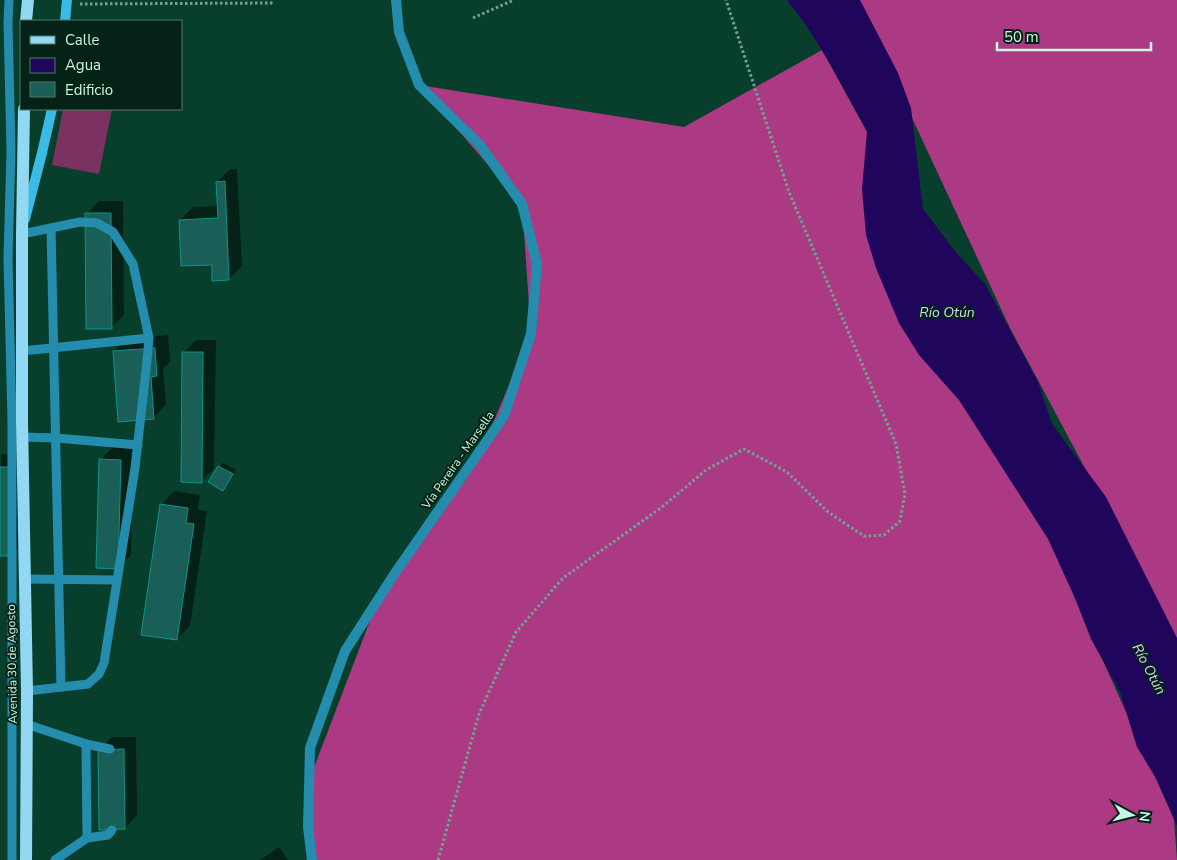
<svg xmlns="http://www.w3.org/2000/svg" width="1177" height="860" font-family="'Nunito Sans',sans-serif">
  <rect width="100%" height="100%" fill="#083e2c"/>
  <polygon fill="#7b3260" points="63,109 112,109 99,174 52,165"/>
  <g fill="#ab3983">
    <polygon points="857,0 1177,0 1177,640 1010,328"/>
    <polygon points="822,50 867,132 952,318 1060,565 1174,819 1177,860 312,860 310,778 379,597 483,446 531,334 522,204 419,85 684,127"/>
  </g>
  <polygon fill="#20055d" points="787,0 860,0 898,73 911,108 923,209 955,251 985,284 1038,382 1052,424 1106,497 1177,638 1177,826 1157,780 1137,747 1120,692 1091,639 1073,593 1048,539 959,400 919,355 899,323 876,268 866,235 862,189 867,131 829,62 806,25"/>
  <g fill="#0007">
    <polygon points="230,169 237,169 242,266 229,279 213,264 180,220 193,207 218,206 217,182"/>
    <polygon points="99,201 123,201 124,315 111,328 87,214"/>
    <polygon points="168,335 170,362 163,368 166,405 153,418 114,351 127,339"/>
    <polygon points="196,340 216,340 214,469 201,482 183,353"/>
    <polygon points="113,447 133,448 131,555 118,568 100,460"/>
    <polygon points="1,454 24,454 24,542 12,555 0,555"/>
    <polygon points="223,463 236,470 227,485 223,489 219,466"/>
    <polygon points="174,491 200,495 198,510 207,511 190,626 177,639 142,634 162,504"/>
    <polygon points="112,737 136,737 137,815 125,828 99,750"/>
    <polygon points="279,847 288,860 260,860"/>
  </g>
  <g fill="#1a5f57" stroke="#08968a">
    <polygon points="225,181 229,280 212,281 212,265 181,266 179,220 218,218 216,182"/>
    <polygon points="85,213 111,213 112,329 86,329"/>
    <polygon points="155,348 157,376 151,377 154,419 118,422 113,351"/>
    <polygon points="182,352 203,352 202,483 181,482"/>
    <polygon points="99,459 121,460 118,569 96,568"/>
    <polygon points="218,466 233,474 223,491 208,482"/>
    <rect x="0" y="467" width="12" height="89"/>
    <polygon points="160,504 188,508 186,523 194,524 177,640 141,635"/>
    <polygon points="124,749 125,829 99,830 98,750"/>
  </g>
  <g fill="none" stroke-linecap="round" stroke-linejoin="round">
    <g stroke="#73a390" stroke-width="3" stroke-dasharray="2.5 2.5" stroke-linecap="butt">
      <polyline points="80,4 275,3"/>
      <polyline points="473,18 514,0"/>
      <polyline points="438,860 479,714 516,632 563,578 662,507 706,470 744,449 787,472 828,512 864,536 884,535 900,521 905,494 896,444 789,192 726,0"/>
    </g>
    <g stroke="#248dae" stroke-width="9">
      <polyline points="9,0 8,22 11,151 8,258 12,422 12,860"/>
      <polyline points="51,228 61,687"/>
      <polyline points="22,234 80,222 97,223 113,232 133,264 149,338 147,361 135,468 104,663 99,674 88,684 27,691"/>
      <polyline points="22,351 149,338"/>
      <polyline points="22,437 56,438 138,445"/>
      <polyline points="25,579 117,580"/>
      <polyline points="26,724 86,744 110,749"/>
      <polyline points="86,744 87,838"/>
      <polyline points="55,860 87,838 108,835 112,830"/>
    </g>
    <polyline stroke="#248dae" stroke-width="10" points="312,860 308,827 310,748 345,651 395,573 504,416 531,334 537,264 522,204 480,145 419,85 399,32 396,0"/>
    <g stroke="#39bbe6" stroke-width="10">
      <polyline points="65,21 67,0"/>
      <polyline points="25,219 42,153 52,109"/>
    </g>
    <g stroke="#93d8f2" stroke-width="12">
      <polyline points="26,21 28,0"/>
      <polyline points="24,109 22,234 22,422 27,691 26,860"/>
    </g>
  </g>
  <g text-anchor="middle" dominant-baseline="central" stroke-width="4" stroke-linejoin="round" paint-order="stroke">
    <g font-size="12" fill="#cbf7e2" stroke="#042216">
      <text transform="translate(458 460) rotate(-55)">Vía Pereira - Marsella</text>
      <text transform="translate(12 664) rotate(-91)">Avenida 30 de Agosto</text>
    </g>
    <g font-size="14" font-style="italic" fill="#d4d5f2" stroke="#042216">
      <text x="947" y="312">Río Otún</text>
      <text transform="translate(1149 669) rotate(62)">Río Otún</text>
    </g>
  </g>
  <rect x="20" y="20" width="162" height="90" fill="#042216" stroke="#547768"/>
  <rect x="30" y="36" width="25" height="8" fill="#93d8f2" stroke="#547768"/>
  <text x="65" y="45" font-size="15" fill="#cbf7e2">Calle</text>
  <rect x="30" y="58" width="25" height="15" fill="#20055d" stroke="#547768"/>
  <text x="65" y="70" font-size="15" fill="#cbf7e2">Agua</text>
  <rect x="30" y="82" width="25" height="15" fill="#1a5f57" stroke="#547768"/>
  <text x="65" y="95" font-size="15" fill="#cbf7e2">Edificio</text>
  <g transform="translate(1132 815) rotate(97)" stroke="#042216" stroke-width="4" paint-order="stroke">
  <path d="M0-4L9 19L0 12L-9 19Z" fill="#cbf7e2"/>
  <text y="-8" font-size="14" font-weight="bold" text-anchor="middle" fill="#cbf7e2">N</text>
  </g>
  <path d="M997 42v8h154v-8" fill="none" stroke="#cbf7e2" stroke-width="2.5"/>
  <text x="1004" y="42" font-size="15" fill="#cbf7e2" stroke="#042216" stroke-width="4" paint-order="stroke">50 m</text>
</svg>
